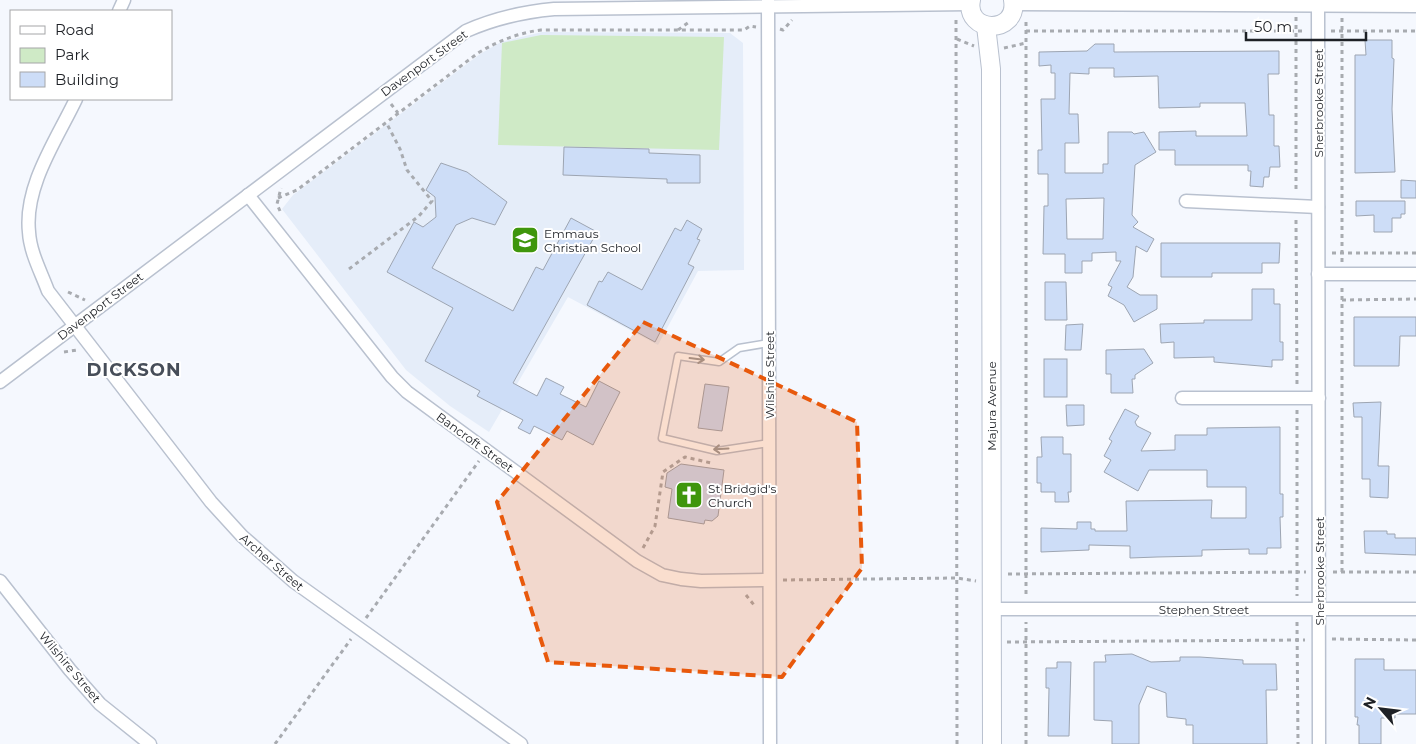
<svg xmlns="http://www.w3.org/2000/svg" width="1416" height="744" font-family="Montserrat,sans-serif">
  <rect width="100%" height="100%" fill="#f5f8fe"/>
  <polygon fill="#e5edf9" points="542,32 730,33 743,43 744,270 698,271 658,345 568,297 489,432 450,406 406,370 282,209 293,195 480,54 501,42"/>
  <polygon fill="#cfeac6" points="541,35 724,37 719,150 498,145 502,43"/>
  <g fill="#cdddf7" stroke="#9da5b2" fill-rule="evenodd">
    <polygon points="1365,40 1392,40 1392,58 1394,59 1392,109 1395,172 1355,173 1355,55 1366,55"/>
    <path d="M 1095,44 L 1114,44 L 1114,52 L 1279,51 L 1279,74 L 1268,74 L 1269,115 L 1274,115 L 1274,146 L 1279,146 L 1280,167 L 1270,167 L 1269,177 L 1264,177 L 1263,187 L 1250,186 L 1251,171 L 1248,171 L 1248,165 L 1175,165 L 1175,150 L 1159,150 L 1159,132 L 1196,131 L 1196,136 L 1247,136 L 1245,103 L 1200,103 L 1200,107 L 1159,108 L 1158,76 L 1114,77 L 1114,68 L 1089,68 L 1089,74 L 1070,73 L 1069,114 L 1078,114 L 1079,143 L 1065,143 L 1065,173 L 1103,173 L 1103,164 L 1108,164 L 1108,132 L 1132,132 L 1134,134 L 1144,132 L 1156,152 L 1135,165 L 1132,215 L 1138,222 L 1133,227 L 1154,239 L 1147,252 L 1136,246 L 1133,277 L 1127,287 L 1140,295 L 1157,295 L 1157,309 L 1134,322 L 1124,305 L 1108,296 L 1112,287 L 1108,285 L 1121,261 L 1116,261 L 1116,252 L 1092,253 L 1092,261 L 1082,261 L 1082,273 L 1065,273 L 1065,254 L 1043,254 L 1044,206 L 1048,206 L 1048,174 L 1038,174 L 1038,150 L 1042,150 L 1041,99 L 1055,99 L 1055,73 L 1051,73 L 1051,65 L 1039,66 L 1039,52 L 1087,51 ZM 1104,198 L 1103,239 L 1067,239 L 1066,199 Z"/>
    <polygon points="564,147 649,149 649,153 700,155 700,183 667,183 667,179 563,175"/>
    <polygon points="441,163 467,172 507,202 495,225 472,218 456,225 432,268 513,311 536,267 543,270 571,218 597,232 513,383 537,396 546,378 564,387 560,394 586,407 599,381 620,392 593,445 567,431 562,440 534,426 530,434 518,428 523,420 477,396 480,391 425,361 453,308 387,272 414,222 423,227 436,217 435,197 426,190"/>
    <polygon points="1401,180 1416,181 1416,198 1401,198"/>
    <polygon points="1356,201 1405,201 1405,214 1401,214 1401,218 1392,218 1392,232 1374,232 1374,215 1356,216"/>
    <polygon points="687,220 702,229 697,239 700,240 688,264 694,267 655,342 587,305 599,281 602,282 608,272 642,290 675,228 681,231"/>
    <polygon points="1161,243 1280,243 1279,263 1262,263 1262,273 1212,273 1212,277 1161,277"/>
    <polygon points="1045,282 1066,282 1067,320 1045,320"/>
    <polygon points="1252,289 1274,289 1274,304 1280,304 1280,342 1283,342 1283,360 1272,360 1272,367 1214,362 1214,357 1174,358 1174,342 1161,343 1160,324 1204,323 1204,320 1252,320"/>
    <polygon points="1354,317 1416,317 1416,336 1400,336 1399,366 1354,366"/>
    <polygon points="1083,324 1081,350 1065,350 1066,325"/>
    <polygon points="1144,349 1153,363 1135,375 1135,379 1132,379 1133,393 1111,393 1111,374 1106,374 1106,350"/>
    <rect x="1044" y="359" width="23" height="38"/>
    <polygon points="705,384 729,387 722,431 698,428"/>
    <polygon points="1381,402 1378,466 1389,466 1388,498 1370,497 1370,479 1362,479 1362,417 1354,417 1353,403"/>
    <polygon points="1066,405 1084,405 1084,425 1067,426"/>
    <polygon points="1125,409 1139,416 1135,422 1137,426 1151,433 1141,451 1175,450 1175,435 1207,435 1207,428 1280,427 1280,494 1283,494 1283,517 1280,517 1281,548 1267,548 1267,554 1249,554 1249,549 1202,550 1202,556 1157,557 1130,558 1130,546 1089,545 1089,550 1041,552 1041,528 1077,529 1077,522 1091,522 1091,529 1095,529 1095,531 1127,531 1126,501 1212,500 1211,518 1246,518 1246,487 1207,487 1207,470 1149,470 1138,491 1104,472 1111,460 1104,456 1112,441 1109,439"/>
    <polygon points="1041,437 1063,437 1063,454 1071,454 1071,492 1068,492 1069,502 1055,502 1055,492 1041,492 1041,483 1037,483 1037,457 1042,457"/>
    <polygon points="681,464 724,470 718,516 712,521 705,520 704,524 668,518 672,489 665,487 667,473"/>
    <polygon points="1364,531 1387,531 1387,534 1395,534 1395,538 1416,538 1416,555 1365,553"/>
    <polygon points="1132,654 1151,662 1180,661 1180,657 1200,657 1243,660 1243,664 1276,664 1277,690 1266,690 1267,744 1193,744 1193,725 1186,725 1186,719 1167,717 1166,693 1147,686 1139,705 1139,744 1112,744 1112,721 1094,720 1094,662 1106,662 1105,655"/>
    <polygon points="1355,659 1384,659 1384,670 1416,670 1416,714 1395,714 1395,718 1381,718 1381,744 1359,744 1359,725 1357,725 1358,717 1355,717"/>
    <polygon points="1057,662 1071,662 1069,736 1048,736 1049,688 1046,688 1046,668 1057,668"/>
  </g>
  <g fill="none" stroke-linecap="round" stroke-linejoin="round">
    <g stroke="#b9c1cf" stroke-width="9">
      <polyline id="service" points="769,343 739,348 719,362 678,356 662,438 717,451 769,443"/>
    </g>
    <g stroke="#b9c1cf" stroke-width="15">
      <g id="minor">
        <polyline points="768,0 770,744"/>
        <polyline points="1318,0 1319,744"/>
        <polyline points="1013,4 1416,6"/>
        <polyline points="119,11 124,0"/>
        <path d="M 76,99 C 57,139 24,186 29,232 C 30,252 41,272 48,291 L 211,502 L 242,536 L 293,581 L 521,744"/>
        <polyline points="248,195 392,377 407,392 637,561 662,575 681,579 701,581 769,580"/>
        <polyline points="1186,201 1318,207"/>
        <polyline points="1318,274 1416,274"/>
        <path d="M 0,382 L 466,31 C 495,18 522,12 554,9 L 970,4"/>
        <polyline points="1182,398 1319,398"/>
        <polyline points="0,581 70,670 100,704 150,744"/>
        <polyline points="992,609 1416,609"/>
      </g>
    </g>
    <g stroke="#b9c1cf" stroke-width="20">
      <g id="secondary">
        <path d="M 971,0 C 964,34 1019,35 1013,0"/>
        <polyline points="986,26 991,69 992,744"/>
      </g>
    </g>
    <g stroke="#a8abb0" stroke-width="3" stroke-dasharray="4 4" stroke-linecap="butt">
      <polyline points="1296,17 1296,193"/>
      <polyline points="956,20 957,744"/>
      <polyline points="1026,22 1026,596"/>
      <polyline points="780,29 783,30 792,20"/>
      <polyline points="678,30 689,22"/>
      <polyline points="1026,31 1305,31"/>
      <polyline points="1331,31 1416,31"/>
      <polyline points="957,39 974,46"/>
      <polyline points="1004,48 1026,43"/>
      <polyline points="391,104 398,113"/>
      <path d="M 278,198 L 297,190 L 478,53 C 498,41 518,33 541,30 L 744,30 L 750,26 L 756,27"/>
      <polyline points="280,211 277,204 281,188"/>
      <polyline points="1296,220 1297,386"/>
      <polyline points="1332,253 1416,253"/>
      <polyline points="1342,262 1342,18"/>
      <polyline points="349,269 419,216 432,201 407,170 400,149 386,122"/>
      <polyline points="68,292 85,300"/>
      <polyline points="1342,300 1416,299"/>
      <polyline points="64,352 77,350"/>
      <polyline points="1297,410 1297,596"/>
      <polyline points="643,548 655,526 663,472 685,457 711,463 713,461"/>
      <polyline points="1333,572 1416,572"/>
      <polyline points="1342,572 1342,288"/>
      <polyline points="1008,574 1306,572"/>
      <polyline points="783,580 957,578 976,581"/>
      <polyline points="746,595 754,605"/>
      <polyline points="366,618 479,461"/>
      <polyline points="1297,622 1298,744"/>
      <polyline points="1332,639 1416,640"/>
      <polyline points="1007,642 1305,640"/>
      <polyline points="275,744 351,639"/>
      <polyline points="1026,744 1026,622"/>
    </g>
    <use href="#service" stroke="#fff" stroke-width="6"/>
    <use href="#minor" stroke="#fff" stroke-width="12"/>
    <use href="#secondary" stroke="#fff" stroke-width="18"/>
  </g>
  <defs><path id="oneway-shaft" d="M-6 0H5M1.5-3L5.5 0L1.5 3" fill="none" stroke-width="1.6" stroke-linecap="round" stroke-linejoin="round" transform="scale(1.25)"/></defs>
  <g stroke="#9a9b9d">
    <use href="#oneway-shaft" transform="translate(697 359) rotate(7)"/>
    <use href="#oneway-shaft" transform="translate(721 449) rotate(177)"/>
  </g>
  <path fill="#e8590c" fill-opacity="0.2" stroke="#e8590c" stroke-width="4" stroke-dasharray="10 6" stroke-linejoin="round" d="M 643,322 L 857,422 L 862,568 L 782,677 L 548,662 L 497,502 Z"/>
  <defs>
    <g id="school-square" transform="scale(1.4375)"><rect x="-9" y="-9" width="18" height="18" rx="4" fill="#3f960c" stroke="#fff"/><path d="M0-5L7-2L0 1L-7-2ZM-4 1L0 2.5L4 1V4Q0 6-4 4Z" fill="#fff"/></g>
    <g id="church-square" transform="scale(1.4375)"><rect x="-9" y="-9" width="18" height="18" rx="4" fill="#3f960c" stroke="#fff"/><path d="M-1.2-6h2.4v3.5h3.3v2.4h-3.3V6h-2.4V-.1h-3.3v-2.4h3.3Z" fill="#fff"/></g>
  </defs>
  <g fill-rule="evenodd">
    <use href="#school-square" x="525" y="240"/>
    <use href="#church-square" x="689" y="495"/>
  </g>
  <g text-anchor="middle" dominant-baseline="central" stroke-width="4" stroke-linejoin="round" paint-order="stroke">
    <g font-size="12" fill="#1e2126" stroke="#fff">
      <text transform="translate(424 63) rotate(-36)">Davenport Street</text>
      <text transform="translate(1318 103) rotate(-90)">Sherbrooke Street</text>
      <text transform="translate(100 306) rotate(-37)">Davenport Street</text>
      <text transform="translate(769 375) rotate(-90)">Wilshire Street</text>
      <text transform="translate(991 406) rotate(-90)">Majura Avenue</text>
      <text transform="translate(475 442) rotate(36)">Bancroft Street</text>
      <text transform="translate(272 562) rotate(41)">Archer Street</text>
      <text transform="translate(1319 571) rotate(-90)">Sherbrooke Street</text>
      <text x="1204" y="609">Stephen Street</text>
      <text transform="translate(70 667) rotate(50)">Wilshire Street</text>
    </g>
    <g font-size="12" fill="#1e2126" stroke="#fff" text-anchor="start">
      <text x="544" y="233">Emmaus<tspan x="544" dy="14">Christian School</tspan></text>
      <text x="708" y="488">St Bridgid's<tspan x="708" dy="14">Church</tspan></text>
    </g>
    <g font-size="18" font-weight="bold" letter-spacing="1" fill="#474e59" stroke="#fff">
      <text x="134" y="370">DICKSON</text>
    </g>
  </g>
  <rect x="10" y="10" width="162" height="90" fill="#ffffff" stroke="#a5a6a8"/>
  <rect x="20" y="26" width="25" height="8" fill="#ffffff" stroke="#a5a6a8"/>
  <text x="55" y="35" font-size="15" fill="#1e2126">Road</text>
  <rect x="20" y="48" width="25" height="15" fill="#cfeac6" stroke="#a5a6a8"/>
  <text x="55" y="60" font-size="15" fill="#1e2126">Park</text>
  <rect x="20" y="72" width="25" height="15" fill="#cdddf7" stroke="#a5a6a8"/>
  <text x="55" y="85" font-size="15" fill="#1e2126">Building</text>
  <g transform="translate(1381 709) rotate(298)" stroke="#ffffff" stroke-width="4" paint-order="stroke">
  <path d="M0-4L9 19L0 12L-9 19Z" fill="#1e2126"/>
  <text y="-8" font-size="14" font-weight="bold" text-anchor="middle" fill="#1e2126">N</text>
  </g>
  <path d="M1246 32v8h120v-8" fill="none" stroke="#1e2126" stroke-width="2.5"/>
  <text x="1254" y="32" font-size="15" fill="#1e2126" stroke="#ffffff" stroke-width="4" paint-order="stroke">50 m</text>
</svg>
